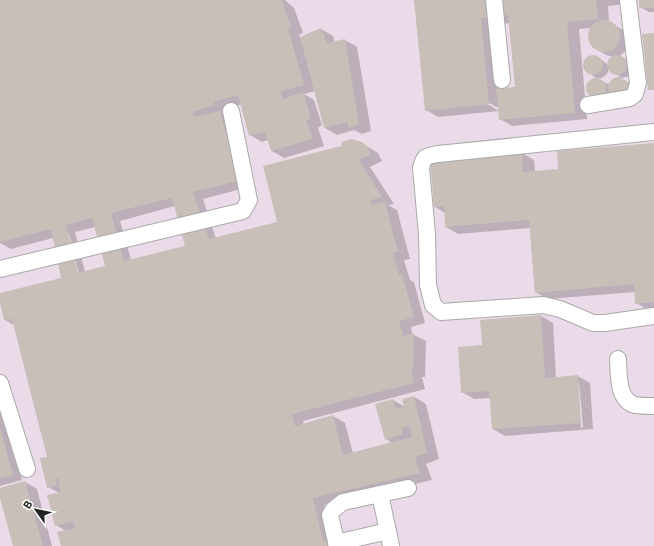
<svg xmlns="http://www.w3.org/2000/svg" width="654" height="546" font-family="Quicksand,sans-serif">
  <rect width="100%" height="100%" fill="#f2efe9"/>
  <rect fill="#ebdbe8" x="0" y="0" width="654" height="546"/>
  <g fill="#0003" fill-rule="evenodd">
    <path d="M 0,0 L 285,0 L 294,8 L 303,33 L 299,35 L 300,38 L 321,29 L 333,36 L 335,43 L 345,40 L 357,47 L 371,131 L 362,134 L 354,130 L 337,135 L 325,128 L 315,91 L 304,94 L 314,100 L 322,125 L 318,128 L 324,146 L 284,158 L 272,151 L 268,140 L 262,142 L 250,135 L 242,104 L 225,109 L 226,112 L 222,113 L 232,119 L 249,187 L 203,199 L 216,239 L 278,222 L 342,147 L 358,141 L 378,153 L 382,161 L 370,167 L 394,204 L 388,205 L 397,210 L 410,259 L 404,260 L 410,280 L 414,282 L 425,323 L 411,327 L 412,334 L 426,341 L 425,377 L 422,377 L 425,389 L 303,421 L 304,425 L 333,416 L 345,423 L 353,453 L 392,443 L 386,439 L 393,400 L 405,407 L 403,400 L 414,397 L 426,404 L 439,459 L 426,464 L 432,480 L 324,505 L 333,541 L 62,546 L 66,531 L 56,525 L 59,493 L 48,487 L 48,457 L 14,325 L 5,320 L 0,298 L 0,294 L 64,278 L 53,238 L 11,249 L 0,243 ZM 175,206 L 186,246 L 131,260 L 120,221 ZM 95,227 L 107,267 L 85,272 L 75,232 ZM 67,234 L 69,234 L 80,278 L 78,278 Z"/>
    <path d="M 415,0 L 633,0 L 633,3 L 608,6 L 609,22 L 623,30 L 628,39 L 627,49 L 620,56 L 628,60 L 633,71 L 629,76 L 622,78 L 609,69 L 607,74 L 602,78 L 596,78 L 610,85 L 623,80 L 629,83 L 633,88 L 634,94 L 596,98 L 590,95 L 587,89 L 588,83 L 596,78 L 585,70 L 585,61 L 592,56 L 598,57 L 608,65 L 609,60 L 613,57 L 606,55 L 593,47 L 589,38 L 591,28 L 579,29 L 587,119 L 512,126 L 500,119 L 499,111 L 438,117 L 426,110 ZM 510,23 L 516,88 L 499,89 L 492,25 ZM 485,101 L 499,108 L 499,111 L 484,102 Z"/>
    <polygon points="640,0 654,0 654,12 649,12 640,7"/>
    <polygon points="654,144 654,310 648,310 636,303 635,292 548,299 535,292 530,228 458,234 446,227 445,213 435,207 522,153 534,160 535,172 559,170"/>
    <path d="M 541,316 L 553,323 L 556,378 L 578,376 L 590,383 L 593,429 L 505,436 L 493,429 L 490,398 L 474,399 L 462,392 L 483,346 ZM 577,383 L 579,383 L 583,427 L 581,428 Z"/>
    <polygon points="0,412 5,415 22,480 0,486"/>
    <polygon points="25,482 37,489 52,546 14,546 0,494 0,489"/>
  </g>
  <g fill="#c7bfb8" fill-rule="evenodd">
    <path d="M 0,0 L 282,0 L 291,27 L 288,28 L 304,85 L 281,91 L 283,99 L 303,92 L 311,119 L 306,121 L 313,139 L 271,151 L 265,132 L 249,136 L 238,95 L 213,102 L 214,105 L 193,112 L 194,117 L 220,111 L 238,181 L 193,192 L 209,239 L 277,222 L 263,166 L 341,146 L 342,142 L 351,139 L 362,142 L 366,145 L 371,154 L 359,160 L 382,197 L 371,200 L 372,205 L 385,202 L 398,252 L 393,253 L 399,275 L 402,274 L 414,317 L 399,321 L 403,336 L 414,333 L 413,371 L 411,371 L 414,383 L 292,414 L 295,426 L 333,415 L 343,455 L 412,437 L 410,426 L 401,428 L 403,434 L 385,440 L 375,404 L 393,399 L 396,409 L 404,407 L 402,399 L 414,396 L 427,453 L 415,457 L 420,473 L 313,498 L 323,541 L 333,540 L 334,546 L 61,546 L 57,532 L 75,528 L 73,521 L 55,526 L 47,495 L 61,492 L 58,478 L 55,479 L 57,485 L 47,488 L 40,458 L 47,457 L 12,319 L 4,320 L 0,303 L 0,293 L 61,278 L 51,229 L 0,242 ZM 172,198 L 185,246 L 124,261 L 111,213 ZM 92,218 L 105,266 L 78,273 L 66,225 Z"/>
    <polygon points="414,0 596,0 598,19 567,22 575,113 499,120 496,89 515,87 508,15 481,18 489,104 425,111"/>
    <rect x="639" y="0" width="15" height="8"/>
    <circle cx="604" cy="36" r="16"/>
    <polygon points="321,28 327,43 345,39 359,124 349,128 347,122 324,128 300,37"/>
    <polygon points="654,33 654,90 648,90 642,34"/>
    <circle cx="617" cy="65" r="10"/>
    <circle cx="593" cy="65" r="10"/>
    <polygon points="617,77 620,77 626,81 628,84 628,90 611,95 609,93 608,86 611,80"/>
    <circle cx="596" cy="88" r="10"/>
    <polygon points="654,143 654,302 635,304 634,284 535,293 529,220 445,227 444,206 434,207 430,160 522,152 523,172 558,169 557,151"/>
    <polygon points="541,315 545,378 578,375 581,423 492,429 489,391 461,393 458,347 482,345 480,320"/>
    <polygon points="0,427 13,475 0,478"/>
    <polygon points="25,481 43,546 13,546 0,498 0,488"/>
  </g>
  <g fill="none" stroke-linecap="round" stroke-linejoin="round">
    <g stroke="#a9a9a9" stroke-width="18">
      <g id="minor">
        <polyline points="494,0 502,80"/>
        <polyline points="588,105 630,98 635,94 638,83 628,0"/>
        <path d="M 654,132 L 438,154 C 426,156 424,156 421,168 L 427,234 L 428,285 L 433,305 L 441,312 L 543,305 L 560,309 L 593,323 L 605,323 L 654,316"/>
        <polyline points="0,269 243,211 249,200 231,111"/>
        <path d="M 618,359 C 619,374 617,400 635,405 C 640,406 648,406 654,406"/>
        <polyline points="0,383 27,469"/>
        <polyline points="380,494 391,546"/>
        <polyline points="336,543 388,531"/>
        <polyline points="337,546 330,515 333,510 343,502 408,488"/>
      </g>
    </g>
    <use href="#minor" stroke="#fff" stroke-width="16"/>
  </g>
  <g transform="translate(36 510) rotate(303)" stroke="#ffffff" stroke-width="3" paint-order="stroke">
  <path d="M0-3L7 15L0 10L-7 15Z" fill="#222222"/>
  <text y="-6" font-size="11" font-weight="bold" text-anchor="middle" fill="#222222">B</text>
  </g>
</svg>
